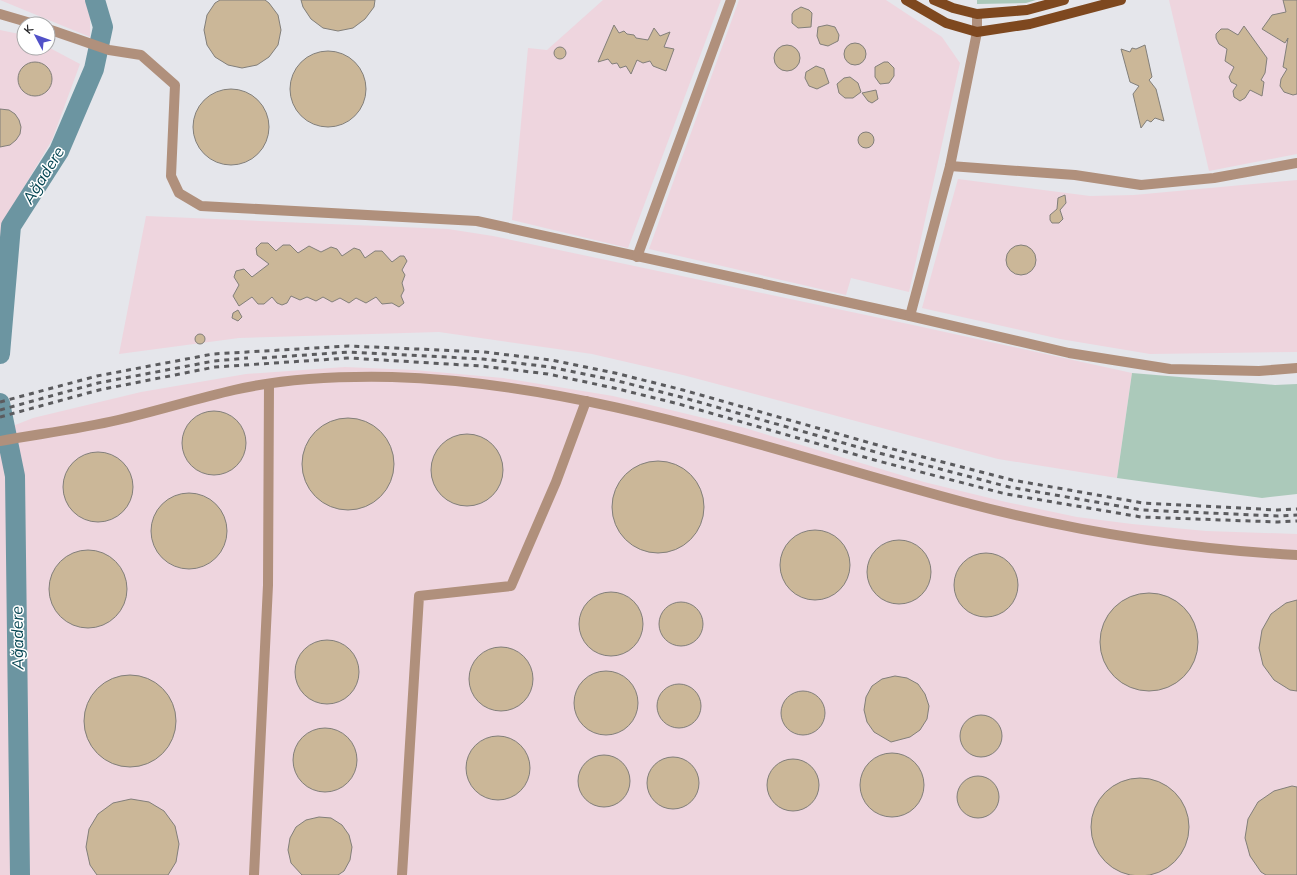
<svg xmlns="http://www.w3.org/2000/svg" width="1297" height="875" font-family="Mulish,sans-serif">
  <rect width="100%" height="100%" fill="#e5e6eb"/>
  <g fill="#eed5de">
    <polygon points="0,0 85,0 90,10 90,37"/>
    <polygon points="603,0 721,0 628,248 512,220 528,48 547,50"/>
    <polygon points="739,0 886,0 942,37 960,63 909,292 851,278 846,295 649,249"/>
    <polygon points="1169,0 1297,0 1297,154 1209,171"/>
    <polygon points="0,30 24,35 24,48 48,47 80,64 52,140 3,222 0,247"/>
    <polygon points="958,179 1090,196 1134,195 1297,180 1297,352 1150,354 1060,339 922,308"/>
    <polygon points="146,216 448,229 493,236 913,325 1132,373 1117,478 998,459 683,375 592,354 439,332 239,338 119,354"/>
    <polygon points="345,367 414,370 503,378 613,396 745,428 924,482 1006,502 1077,517 1132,524 1206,531 1297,534 1297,875 0,875 0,431 33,418 141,392 246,374"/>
  </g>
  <g fill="#abc9ba">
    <polygon points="977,0 1036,0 1026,3 977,4"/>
    <polygon points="1132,373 1275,385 1297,384 1297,494 1262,498 1117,478"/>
  </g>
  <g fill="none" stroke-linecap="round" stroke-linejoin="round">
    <g stroke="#6c95a1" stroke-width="20">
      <polyline points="0,354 11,226 59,151 94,69 103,27 95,0"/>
      <polyline points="0,403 15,476 20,875"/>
    </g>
  </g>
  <g fill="#cbb798" stroke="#827f7a">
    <polygon points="220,0 265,0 269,3 278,15 281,30 278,45 269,57 257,65 242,68 228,65 215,57 207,45 204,30 207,15 215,3"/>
    <polygon points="301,0 375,0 374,7 365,19 353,28 338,31 323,28 311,19 303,7"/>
    <polygon points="1283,0 1297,0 1297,94 1293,95 1284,92 1280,86 1281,79 1287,69 1283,67 1288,38 1285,43 1262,29 1272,15 1286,12"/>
    <polygon points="801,7 809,10 812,13 811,27 798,28 792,23 792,14 794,11"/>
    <polygon points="614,25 619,33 624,31 627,34 634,35 636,38 648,40 654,28 660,36 670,32 664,47 674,49 666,71 653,66 650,61 643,63 637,60 631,74 626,66 620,68 617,63 612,64 608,59 598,62"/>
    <polygon points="827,25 835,27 839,35 838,41 828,46 820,44 817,36 818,27"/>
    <polygon points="1244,26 1267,58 1265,73 1261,80 1264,82 1262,96 1250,90 1245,98 1240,101 1234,97 1233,91 1237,85 1231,82 1229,77 1234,67 1225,61 1227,49 1219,44 1216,38 1216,34 1221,29 1228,29 1238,35"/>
    <circle cx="855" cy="54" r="11"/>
    <polygon points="1145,45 1152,77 1149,80 1156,89 1164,121 1155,118 1151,122 1147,120 1141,128 1133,94 1139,86 1130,82 1121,49 1130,52 1132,48 1136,49"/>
    <circle cx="787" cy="58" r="13"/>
    <circle cx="560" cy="53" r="6"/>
    <circle cx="328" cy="89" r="38"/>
    <polygon points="884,62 888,62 894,68 894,76 889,83 880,84 875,77 875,67"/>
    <circle cx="35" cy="79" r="17"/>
    <polygon points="816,66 824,69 829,83 817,89 809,86 805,78 806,72"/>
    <polygon points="850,77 858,83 861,92 853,98 845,98 839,93 837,84 844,78"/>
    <circle cx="231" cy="127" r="38"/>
    <polygon points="876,90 878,99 872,103 868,101 862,93"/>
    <polygon points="0,109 9,110 15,114 19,120 21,127 20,134 16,140 10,145 0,147"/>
    <circle cx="866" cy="140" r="8"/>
    <polygon points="1065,195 1066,203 1060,210 1063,219 1059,223 1052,223 1050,220 1050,215 1057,209 1058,198"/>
    <polygon points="261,243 268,243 276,251 283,245 290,245 298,253 309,246 321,252 331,247 337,249 342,256 354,248 360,250 365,258 375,251 382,251 392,262 400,256 404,256 407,261 402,270 405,275 402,283 404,290 401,296 404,303 399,307 392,303 382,304 376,297 366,303 356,298 349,303 340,298 332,302 323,297 316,301 307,297 300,300 291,296 287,303 282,305 277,303 272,297 264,304 258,304 252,297 239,306 233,296 239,285 234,277 236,271 244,269 252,277 269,264 257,255 256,248"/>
    <circle cx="1021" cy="260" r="15"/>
    <polygon points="238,310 242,317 238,321 232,318 233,313"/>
    <circle cx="200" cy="339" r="5"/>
    <circle cx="214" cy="443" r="32"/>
    <circle cx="348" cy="464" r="46"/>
    <circle cx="467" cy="470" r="36"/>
    <circle cx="98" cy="487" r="35"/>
    <circle cx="658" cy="507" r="46"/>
    <circle cx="189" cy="531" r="38"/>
    <circle cx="815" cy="565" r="35"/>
    <circle cx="899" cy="572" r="32"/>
    <circle cx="88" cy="589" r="39"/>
    <circle cx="986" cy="585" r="32"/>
    <circle cx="611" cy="624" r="32"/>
    <circle cx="1149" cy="642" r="49"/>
    <polygon points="1297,600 1297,691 1290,690 1274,680 1263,665 1259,648 1262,630 1271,614 1286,603"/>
    <circle cx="681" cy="624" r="22"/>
    <circle cx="327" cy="672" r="32"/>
    <circle cx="501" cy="679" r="32"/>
    <circle cx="606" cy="703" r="32"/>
    <circle cx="130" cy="721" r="46"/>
    <polygon points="895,676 907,678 918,684 925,694 929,706 927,719 920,730 910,737 891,742 874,732 867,722 864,710 866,697 872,686 882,679"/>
    <circle cx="679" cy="706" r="22"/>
    <circle cx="803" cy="713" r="22"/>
    <circle cx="981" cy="736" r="21"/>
    <circle cx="325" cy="760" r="32"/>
    <circle cx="498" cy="768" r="32"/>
    <circle cx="892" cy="785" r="32"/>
    <circle cx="604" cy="781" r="26"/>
    <circle cx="673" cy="783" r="26"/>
    <circle cx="793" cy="785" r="26"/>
    <circle cx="978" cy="797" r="21"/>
    <circle cx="1140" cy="827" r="49"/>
    <polygon points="1292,786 1297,787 1297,875 1266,875 1261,872 1250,856 1245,838 1248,819 1258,802 1274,791"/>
    <polygon points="131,799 149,802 164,811 175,826 179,844 176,862 168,875 97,875 90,865 86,847 89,829 98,814 113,803"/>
    <polygon points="319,817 331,818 342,825 349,835 352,847 350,860 344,871 338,875 302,875 291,863 288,850 290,838 296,827 306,820"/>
  </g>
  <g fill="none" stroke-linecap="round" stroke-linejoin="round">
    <g stroke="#b0907c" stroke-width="10">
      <polyline points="0,14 34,24"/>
      <polyline points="48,29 109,50 141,55 175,85 171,176 179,193 201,206 477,221 910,316 1069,353 1170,369 1259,371 1297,368"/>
      <polyline points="950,166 1075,175 1141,185 1214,178 1297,163"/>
      <polyline points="637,257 731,0"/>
      <polyline points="910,316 950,166 977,32 977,14"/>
      <path d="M 0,441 C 39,434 79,429 118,420 C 157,411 195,399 234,390 C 282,379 343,376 392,377 C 589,383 775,452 963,502 C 1073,531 1183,549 1297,555"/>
      <polyline points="254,875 268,585 269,384"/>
      <polyline points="402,875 419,596 511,586 556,482 586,401"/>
    </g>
    <g stroke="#7e481f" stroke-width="10">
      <polyline points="906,0 946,23 977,32 1030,24 1121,0"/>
      <polyline points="934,0 953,8 977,14 1027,10 1064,0"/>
    </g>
    <g stroke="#5b5b5e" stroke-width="3" stroke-dasharray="5 5" stroke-linecap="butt">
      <polyline points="262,358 349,352 483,359 550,367 614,380 681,397 879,453 1009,487 1142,510 1278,516 1297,515"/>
      <polyline points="0,402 97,376 213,354 349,346 484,352 551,360 615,373 683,390 881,446 1012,480 1143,503 1278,510 1297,509"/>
      <polyline points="0,410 98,383 214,361 248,358"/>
      <polyline points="0,417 99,390 215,367 349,358 481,366 548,374 614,388 679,404 878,461 1006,494 1141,517 1278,522 1297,521"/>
    </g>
  </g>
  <g text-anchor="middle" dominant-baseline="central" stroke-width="3" stroke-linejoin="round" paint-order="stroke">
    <g font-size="16" font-style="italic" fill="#064653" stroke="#fff">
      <text transform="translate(43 175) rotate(-58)">Ağadere</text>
      <text transform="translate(17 638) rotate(-91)">Ağadere</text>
    </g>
  </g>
  <g transform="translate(36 36) rotate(311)"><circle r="19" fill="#ffffff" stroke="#a8a8a9"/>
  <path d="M0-3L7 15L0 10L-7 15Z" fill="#5151c8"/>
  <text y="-6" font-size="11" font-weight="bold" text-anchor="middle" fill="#252527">K</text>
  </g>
</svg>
